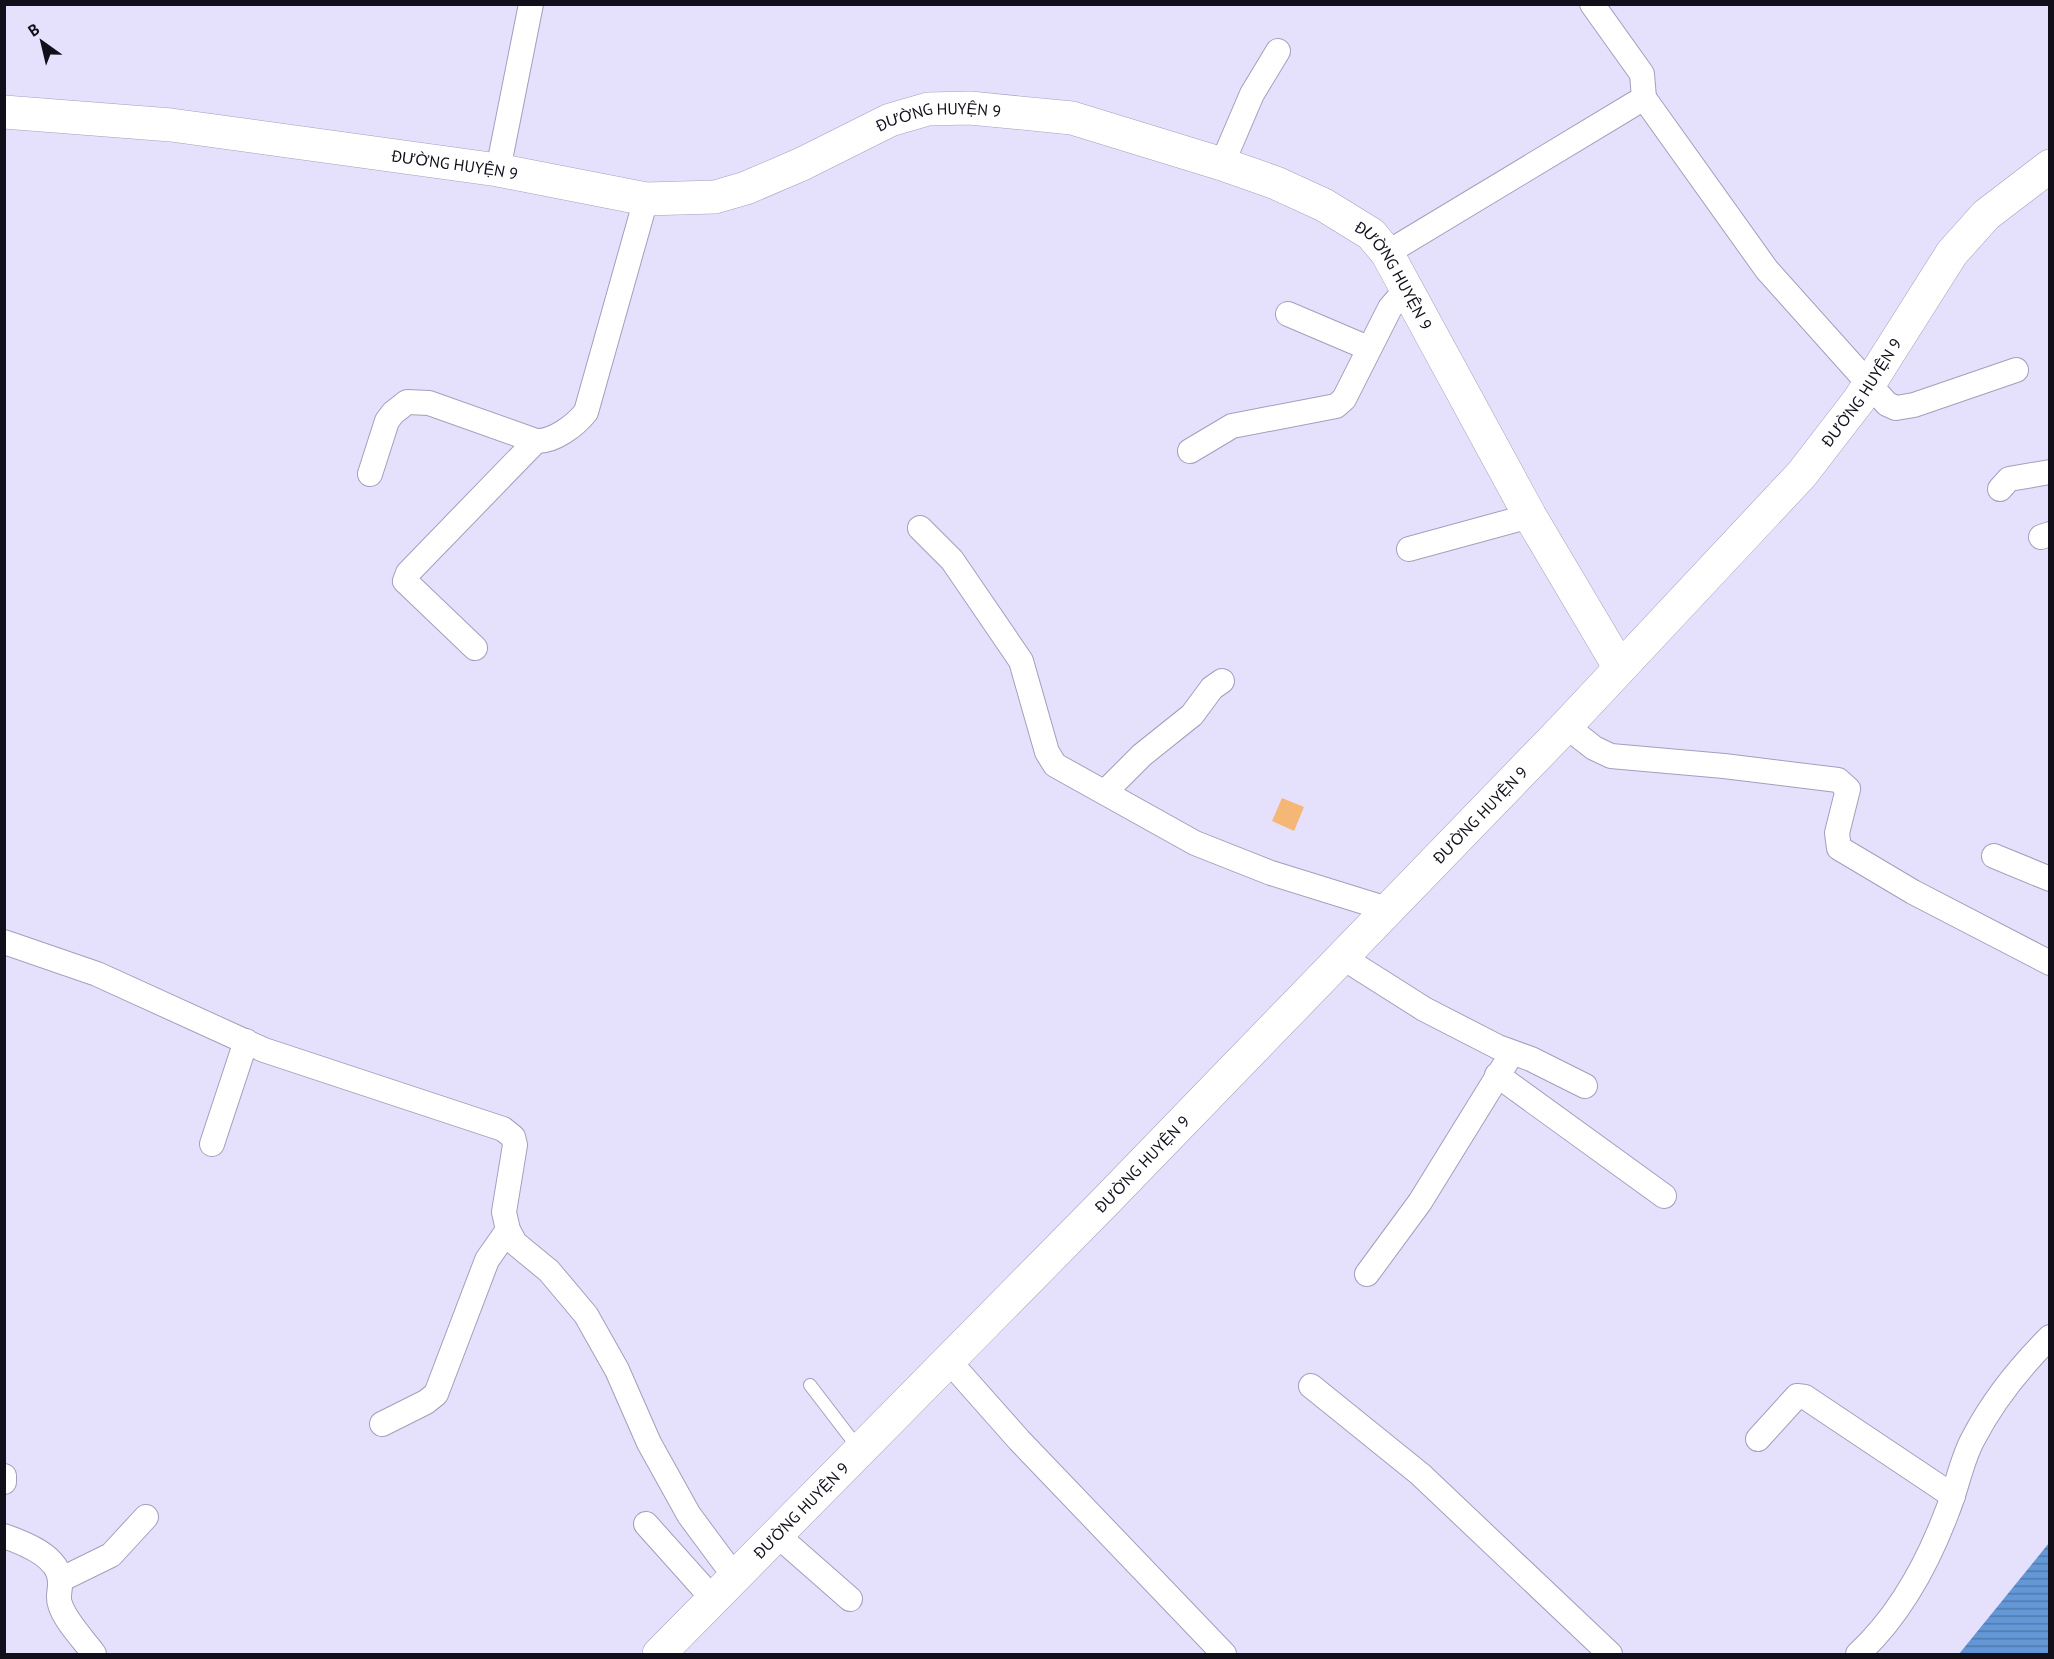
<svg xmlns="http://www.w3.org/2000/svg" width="2054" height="1659" font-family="'PT Sans',sans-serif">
  <defs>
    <pattern id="water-rules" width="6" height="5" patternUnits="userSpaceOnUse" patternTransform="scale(1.5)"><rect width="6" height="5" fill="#6397d6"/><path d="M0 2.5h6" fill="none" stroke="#507aad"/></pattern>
  </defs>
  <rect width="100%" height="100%" fill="#e5e1fc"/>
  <polygon fill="url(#water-rules)" points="2049,1543 2049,1654 1959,1654"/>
  <polygon fill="#f5b776" points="1282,798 1304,807 1294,831 1272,821"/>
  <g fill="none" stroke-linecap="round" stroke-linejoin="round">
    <g stroke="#a39ebd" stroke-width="14">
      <polyline id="lane" points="810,1385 859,1449"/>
    </g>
    <g stroke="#a39ebd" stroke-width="26">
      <g id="street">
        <polyline points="1644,98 1767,270 1887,404 1896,408 1914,405 2016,370"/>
        <polyline points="1222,164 1252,94 1278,51"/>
        <polyline points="498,170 531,4"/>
        <polyline points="1387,253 1644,98 1642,74 1592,4"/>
        <polyline points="1288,314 1368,348"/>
        <polyline points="1190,451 1232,426 1336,406 1344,399 1390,308 1408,287"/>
        <path d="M 370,474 L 387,421 L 393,413 L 407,402 L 429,403 L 536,441 C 553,442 575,426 586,412 L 646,199"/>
        <polyline points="2000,489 2009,479 2050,472"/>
        <polyline points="920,528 952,560 1021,661 1047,752 1055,765 1195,843 1271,873 1387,909"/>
        <polyline points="2041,537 2050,534"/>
        <polyline points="1409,549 1530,516"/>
        <polyline points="475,648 405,581 408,573 536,441"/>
        <polyline points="1566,726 1594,748 1611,756 1724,766 1838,780 1848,789 1837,833 1839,848 1913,892 2050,963"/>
        <polyline points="1105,792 1142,755 1192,715 1212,688 1222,681"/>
        <polyline points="1994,856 2050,879"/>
        <polyline points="4,942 97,974 264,1050 503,1129 513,1137 515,1145 504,1212 508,1230 515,1243 549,1271 586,1315 617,1370 649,1443 689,1515 735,1577"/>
        <polyline points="1342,957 1424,1009 1498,1047 1531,1059 1585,1086"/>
        <polyline points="1497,1075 1664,1196"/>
        <polyline points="212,1144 246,1041"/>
        <polyline points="1367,1274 1420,1202 1512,1053"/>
        <polyline points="949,1361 1019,1440 1224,1654"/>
        <polyline points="1311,1386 1420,1474 1610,1654"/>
        <polyline points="382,1424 426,1402 436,1394 487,1260 508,1230"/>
        <polyline points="1758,1439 1797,1396 1805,1397 1953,1496"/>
        <polyline points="4,1476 4,1482"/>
        <polyline points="646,1524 714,1600"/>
        <polyline points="776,1534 850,1599"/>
        <path d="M 4,1536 C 24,1543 59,1556 60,1581 C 61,1589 57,1596 60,1604 C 65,1621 84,1640 94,1654"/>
        <polyline points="60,1580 111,1555 146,1517"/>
        <path d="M 1858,1654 C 1899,1616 1927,1565 1947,1512 C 1957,1488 1961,1461 1973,1439 C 1993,1400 2019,1368 2050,1337"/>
      </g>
    </g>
    <g stroke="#a39ebd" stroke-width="34">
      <g id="secondary">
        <path id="s1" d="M 4,112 L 171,125 L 498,170 L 646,199 L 715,197 L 746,188 L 802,164 L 890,120 L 928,109 L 970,108 L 1072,118 L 1222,164 L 1276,183 L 1324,205 L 1371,234 L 1387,253 L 1530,516 L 1620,668"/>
        <path id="s2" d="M 659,1654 L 1104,1203 L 1566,726 L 1802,474 L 1859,400 L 1952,253 L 1986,215 L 2050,166"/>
      </g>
    </g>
    <use href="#lane" stroke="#fff" stroke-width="12"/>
    <use href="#street" stroke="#fff" stroke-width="24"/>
    <use href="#secondary" stroke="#fff" stroke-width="33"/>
  </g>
  <g text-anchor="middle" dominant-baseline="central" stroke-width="6" stroke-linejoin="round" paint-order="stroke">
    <g font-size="16" fill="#110f1a" stroke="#e5e1fc">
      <text stroke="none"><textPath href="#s1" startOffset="958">ĐƯỜNG HUYỆN 9</textPath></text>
      <text stroke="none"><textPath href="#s1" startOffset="454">ĐƯỜNG HUYỆN 9</textPath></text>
      <text stroke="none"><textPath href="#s1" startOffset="1462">ĐƯỜNG HUYỆN 9</textPath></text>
      <text stroke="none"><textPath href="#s2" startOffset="1744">ĐƯỜNG HUYỆN 9</textPath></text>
      <text stroke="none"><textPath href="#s2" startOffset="1174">ĐƯỜNG HUYỆN 9</textPath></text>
      <text stroke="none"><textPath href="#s2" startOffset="688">ĐƯỜNG HUYỆN 9</textPath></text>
      <text stroke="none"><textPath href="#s2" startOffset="202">ĐƯỜNG HUYỆN 9</textPath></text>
    </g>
  </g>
  <rect width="2054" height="1659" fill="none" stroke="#110f1a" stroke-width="12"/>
  <g transform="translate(42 42) rotate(326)" stroke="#e5e1fc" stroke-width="4.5" paint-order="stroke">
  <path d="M0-4.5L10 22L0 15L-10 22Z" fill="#110f1a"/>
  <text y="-9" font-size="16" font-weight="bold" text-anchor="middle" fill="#110f1a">B</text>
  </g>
</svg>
